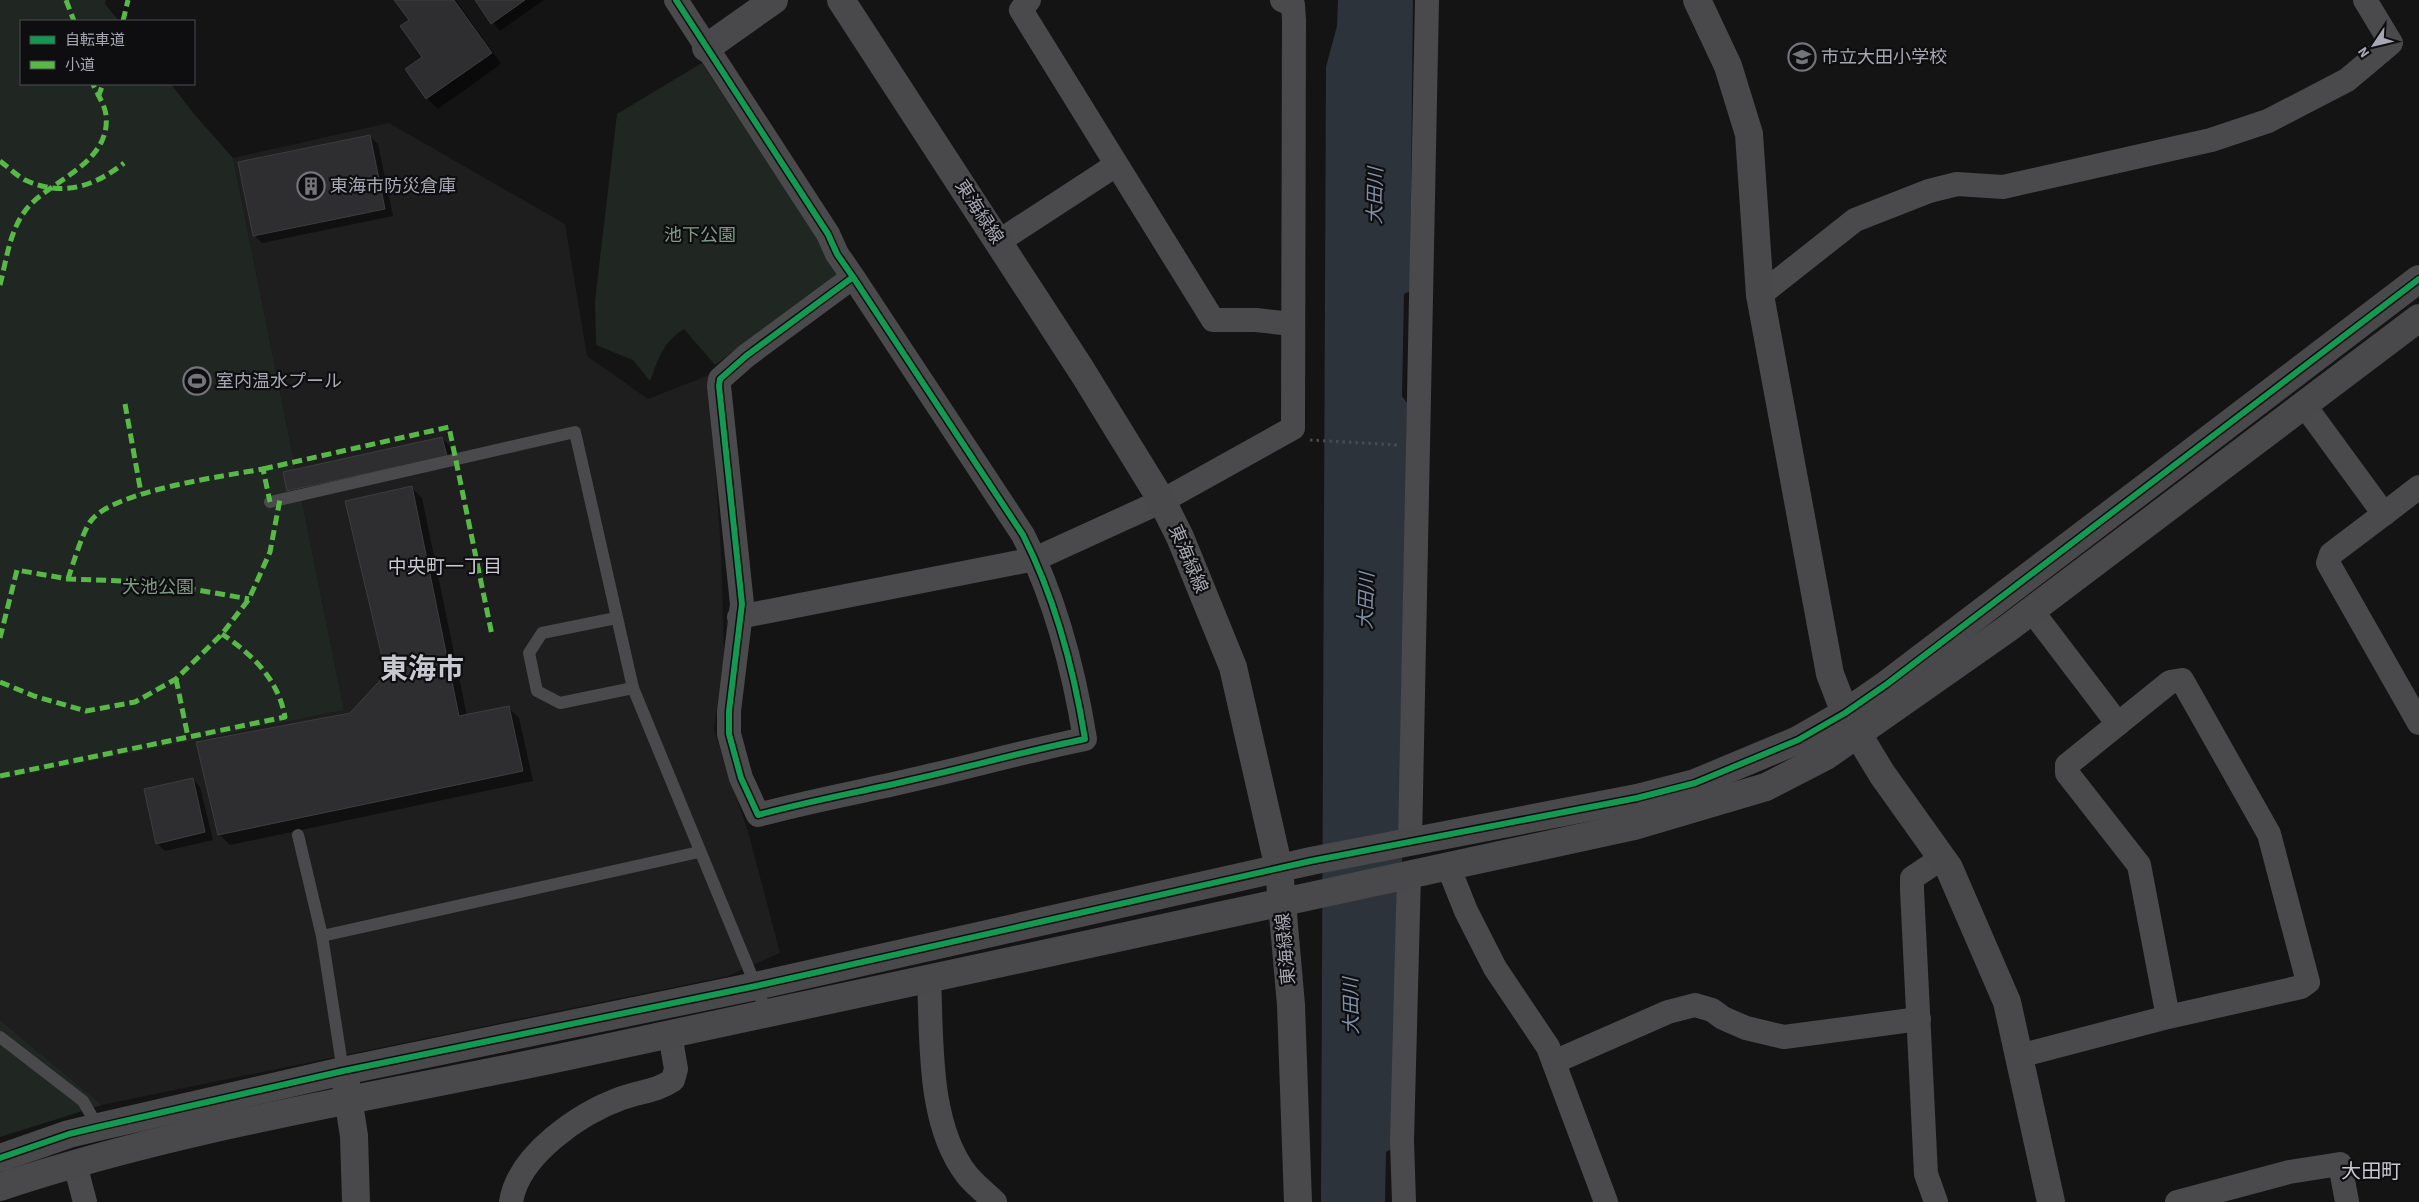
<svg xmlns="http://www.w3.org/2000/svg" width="2419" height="1202" font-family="'Source Sans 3','Noto Sans JP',sans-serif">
  <rect width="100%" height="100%" fill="#141414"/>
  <polygon fill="#1e1e1f" points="389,123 565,224 587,356 648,399 709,375 721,552 724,653 714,730 749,835 780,953 728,976 102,1105 0,1020 0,780 344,710 233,158"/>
  <g fill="#202622">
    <polygon points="0,0 106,0 105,4 119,21 21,21 21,84 171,84 194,114 233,158 344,710 0,780"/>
    <path d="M 702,63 L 839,272 L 715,365 L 684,329 C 662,343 659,358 650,381 L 633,360 L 596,345 L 595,301 L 617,114 Z"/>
    <polygon points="0,1020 102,1105 0,1137"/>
  </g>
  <polygon fill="#2d333a" points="1338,0 1413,0 1410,291 1404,294 1402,396 1407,403 1401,954 1395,1147 1386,1152 1385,1202 1321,1202 1326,67 1337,26"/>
  <g fill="#0007">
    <polygon points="396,0 456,0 501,64 438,109 427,98 423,58 410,20"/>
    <polygon points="476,0 544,0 500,31"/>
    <polygon points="370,137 378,144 393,216 262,243 254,235"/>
    <polygon points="442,438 450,446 454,464 296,498 288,490"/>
    <polygon points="412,488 422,498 467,716 508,707 519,718 533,781 230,845 220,835 198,743 351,714 387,675"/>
    <polygon points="193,779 200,787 213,840 165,851 157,843"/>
  </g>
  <g fill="#2e2e30" stroke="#3d3d40">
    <polygon points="394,0 454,0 492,53 426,99 405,69 422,57 400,26 409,20"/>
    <polygon points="475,0 525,0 491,24"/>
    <polygon points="370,135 385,209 253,236 238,162"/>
    <polygon points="442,437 447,456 287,491 283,472"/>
    <polygon points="412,486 459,716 509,706 523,771 218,835 196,742 350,713 386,674 345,501"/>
    <polygon points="193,778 205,832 156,844 144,789"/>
  </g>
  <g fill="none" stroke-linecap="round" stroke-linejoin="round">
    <polyline stroke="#4b4b4f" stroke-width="3" stroke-dasharray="2.5 4" stroke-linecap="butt" points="1310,440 1398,445"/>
    <g stroke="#4a4a4d" stroke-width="12">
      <polyline points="270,502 575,432 633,688 767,1013"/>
      <polyline points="616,618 542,633 529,653 537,691 560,703 633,688"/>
      <polyline points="298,835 322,936 343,1071"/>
      <polyline points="322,936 699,852"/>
      <polyline points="0,1037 83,1101 98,1127"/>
    </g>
    <g stroke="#4a4a4d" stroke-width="24">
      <path d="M 676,0 L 828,234 L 837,254 L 853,277 L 1023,535 C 1054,596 1074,671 1085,739 C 1026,751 969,767 911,780 C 860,792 809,801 758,815 L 741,778 L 729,734 L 729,711 L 742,604 L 719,386 L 720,379 L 746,356 L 853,277"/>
      <polyline points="1029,0 1021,10 1213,320 1256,320 1292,324"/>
      <polyline points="998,242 1116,165"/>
      <polyline points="1760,295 1855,220 1929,191 1957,184 2003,187 2211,140 2268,121 2347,80 2391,43 2365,0"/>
      <polyline points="2305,406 2384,514 2419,487"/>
      <polyline points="2384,514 2331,554 2328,563 2419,723"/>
      <polyline points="2032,611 2118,724"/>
      <polyline points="739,617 1035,559 1162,501 1293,428 1294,20 1293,5 1282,0"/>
      <polyline points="1410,842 1427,0"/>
      <polyline points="1448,866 1466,911 1495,968 1548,1047 1606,1202"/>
      <path d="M 929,978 C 932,1039 927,1124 967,1175 C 975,1185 986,1193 995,1202"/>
      <polyline points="2019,1056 2168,1017 2301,987 2308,982 2269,834 2182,680 2170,682 2072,761 2067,765 2067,773 2139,865 2168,1017"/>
      <polyline points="1554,1062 1668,1012 1695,1005 1712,1010 1723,1018 1746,1028 1784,1037 1919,1019"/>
      <polyline points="75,1164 85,1202"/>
      <path d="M 511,1202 C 518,1155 580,1113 622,1098 C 641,1091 655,1092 673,1080 L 676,1069 L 670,1034"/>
      <polyline points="1404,1202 1402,1141 1409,874"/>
      <polyline points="1936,1202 1926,1174 1912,890 1912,878 1942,858"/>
      <polyline points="2177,1202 2289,1172 2340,1164 2347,1202"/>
    </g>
    <g stroke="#49494b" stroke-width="28">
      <polyline points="841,0 1082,371 1162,501 1180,537 1233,667 1279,869 1291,1005 1298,1202"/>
      <polyline points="1697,0 1728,66 1749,134 1760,295 1830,674 1845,713 1882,774 1949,868 2007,1002 2051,1202"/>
      <polyline points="706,48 774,0"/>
      <polyline points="346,1084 354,1136 356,1202"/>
      <polyline points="0,1158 69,1134 98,1127 343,1071 756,986 1311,861 1637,798 1695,783 1798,740 1845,713 1887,684 2419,279"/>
      <path d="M 0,1187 C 186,1125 382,1096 573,1055 C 927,980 1280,902 1634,826 L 1766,787 L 1826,756 L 2007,629 L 2419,318"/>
    </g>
    <g stroke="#58b947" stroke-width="5" stroke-dasharray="10 5" stroke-linecap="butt">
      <polyline points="66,0 74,21"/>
      <polyline points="123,21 128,0"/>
      <polyline points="98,97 103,84"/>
      <path d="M 0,161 C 8,167 16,175 25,180 C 62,197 94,187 124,163"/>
      <path d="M 0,285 C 7,258 10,225 31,204 C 57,178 111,161 106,115 C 105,105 97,94 93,84"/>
      <polyline points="125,404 141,493"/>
      <polyline points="263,469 449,427 492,635"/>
      <path d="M 68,579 C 73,564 82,534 90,522 C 111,491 225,476 263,469 L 270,502"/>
      <polyline points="0,638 17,570 68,579 152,582 249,599"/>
      <polyline points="176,679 188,737"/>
      <polyline points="0,682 34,696 86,711 135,702 176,679 222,634 249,599 270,552 280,499"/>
      <path d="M 0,776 L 285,717 C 278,679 253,655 222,634"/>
    </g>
    <g stroke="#0e0e10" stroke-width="9">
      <g id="cycleway">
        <path d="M 676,0 L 828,234 L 837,254 L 853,277 L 1023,535 C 1054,596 1074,671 1085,739 C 1026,751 969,767 911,780 C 860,792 809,801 758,815 L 741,778 L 729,734 L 729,711 L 742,604 L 719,386 L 720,379 L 746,356 L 853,277"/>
        <polyline points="0,1158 69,1134 98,1127 343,1071 756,986 1311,861 1637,798 1695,783 1798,740 1845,713 1887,684 2419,279"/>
      </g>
    </g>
    <use href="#cycleway" stroke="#139951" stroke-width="6"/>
  </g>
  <defs>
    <g id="school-ring" transform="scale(1.4375)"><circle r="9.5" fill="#0e0e10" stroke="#74747b" stroke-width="1.5"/><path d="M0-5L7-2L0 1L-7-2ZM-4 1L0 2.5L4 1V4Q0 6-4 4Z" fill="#74747b"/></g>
    <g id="building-ring" transform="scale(1.4375)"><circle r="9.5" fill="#0e0e10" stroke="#74747b" stroke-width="1.5"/><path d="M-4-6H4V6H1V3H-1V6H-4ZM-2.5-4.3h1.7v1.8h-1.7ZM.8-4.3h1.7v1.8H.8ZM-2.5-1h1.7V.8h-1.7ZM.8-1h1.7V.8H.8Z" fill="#74747b"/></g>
    <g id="stadium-ring" transform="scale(1.4375)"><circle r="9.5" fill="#0e0e10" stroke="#74747b" stroke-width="1.5"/><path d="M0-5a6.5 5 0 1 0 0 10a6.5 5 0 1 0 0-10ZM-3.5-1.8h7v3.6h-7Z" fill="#74747b"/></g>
  </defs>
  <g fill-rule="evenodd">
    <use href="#school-ring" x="1802" y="57"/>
    <use href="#building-ring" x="311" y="186"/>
    <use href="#stadium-ring" x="197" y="381"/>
  </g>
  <g text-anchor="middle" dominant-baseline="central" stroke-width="4.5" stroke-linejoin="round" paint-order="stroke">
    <g font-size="18" fill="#a7a8b3" stroke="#0e0e10" text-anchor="start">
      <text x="1821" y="57">市立大田小学校</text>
      <text x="330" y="186">東海市防災倉庫</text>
      <text x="216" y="381">室内温水プール</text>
    </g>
    <g font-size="18" fill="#a7a8b3" stroke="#0e0e10">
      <text transform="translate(979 212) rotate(57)">東海緑線</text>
      <text transform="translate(1188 559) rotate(67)">東海緑線</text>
      <text transform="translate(1286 949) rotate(-95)">東海緑線</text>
    </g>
    <g font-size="18" fill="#809c86" stroke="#0e0e10">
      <text x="700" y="235">池下公園</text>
      <text x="158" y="587">大池公園</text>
    </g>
    <g font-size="19" font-style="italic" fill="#8190aa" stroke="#0e0e10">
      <text transform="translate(1376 196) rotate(-89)">大田川</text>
      <text transform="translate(1367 601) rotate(-88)">大田川</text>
      <text transform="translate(1352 1006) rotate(-91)">大田川</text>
    </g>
    <g font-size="19" fill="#c7c8d0" stroke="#0e0e10">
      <text x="445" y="567">中央町一丁目</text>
    </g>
    <g font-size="20" fill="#c7c8d0" stroke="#0e0e10">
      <text x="2371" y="1172">大田町</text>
    </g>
    <g font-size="28" font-weight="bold" fill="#c7c8d0" stroke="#0e0e10">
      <text x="422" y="669">東海市</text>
    </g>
  </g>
  <rect x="20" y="20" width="175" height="65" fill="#0e0e10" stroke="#4b4c51"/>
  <rect x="30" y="36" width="25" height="8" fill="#139951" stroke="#4b4c51"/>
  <text x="65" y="45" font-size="15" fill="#a7a8b3">自転車道</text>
  <rect x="30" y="61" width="25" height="8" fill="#58b947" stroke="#4b4c51"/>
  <text x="65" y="70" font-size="15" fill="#a7a8b3">小道</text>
  <g transform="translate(2374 45) rotate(235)" stroke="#0e0e10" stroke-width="4" paint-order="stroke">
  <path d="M0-4L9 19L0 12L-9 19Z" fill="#a7a8b3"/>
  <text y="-8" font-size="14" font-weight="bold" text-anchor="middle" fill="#a7a8b3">N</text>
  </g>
</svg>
